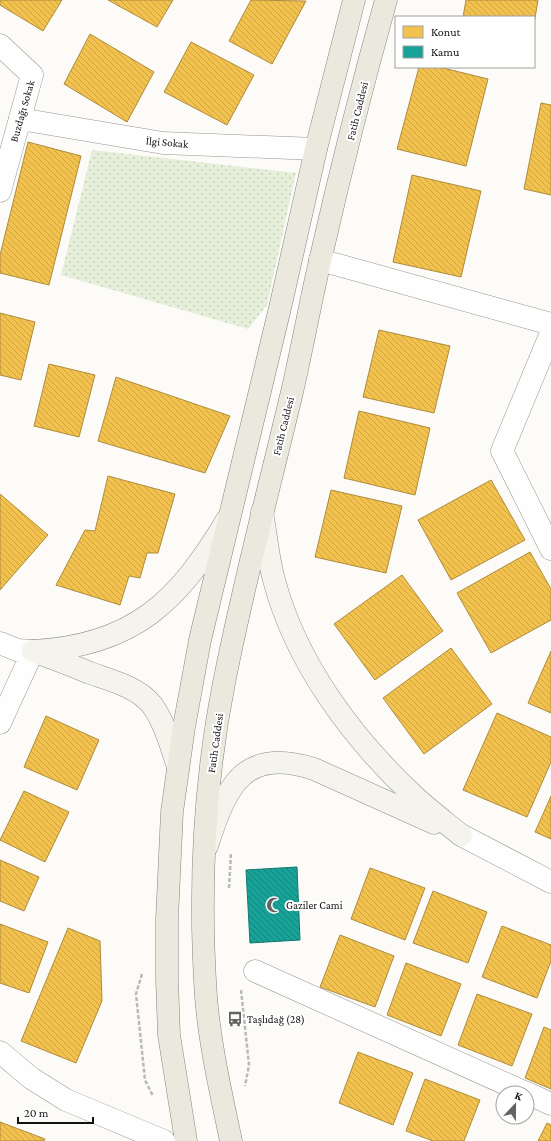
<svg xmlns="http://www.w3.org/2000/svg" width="551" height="1141" font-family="'Crimson Pro',serif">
  <defs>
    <pattern id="park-dots" width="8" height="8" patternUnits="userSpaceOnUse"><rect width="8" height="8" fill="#e6efda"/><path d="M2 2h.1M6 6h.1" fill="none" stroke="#c4ccba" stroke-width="1.8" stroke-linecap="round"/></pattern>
    <pattern id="homes-back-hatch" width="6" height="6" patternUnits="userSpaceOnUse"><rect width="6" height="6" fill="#f2c14e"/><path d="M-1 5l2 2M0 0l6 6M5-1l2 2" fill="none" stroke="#cea543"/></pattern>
    <pattern id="public-back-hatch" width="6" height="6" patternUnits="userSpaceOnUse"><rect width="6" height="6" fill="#17a398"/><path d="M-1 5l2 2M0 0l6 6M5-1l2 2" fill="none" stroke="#13837b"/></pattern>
  </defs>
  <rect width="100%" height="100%" fill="#fcfbf8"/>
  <polygon fill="url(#park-dots)" points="92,150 296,173 267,305 248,329 61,275"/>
  <g fill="url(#homes-back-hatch)" stroke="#ae8c3c">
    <polygon points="0,0 62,0 43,31 0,5"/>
    <polygon points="108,0 173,0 157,27"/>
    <polygon points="251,0 306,1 272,64 229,41"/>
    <polygon points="466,0 538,0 534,24 534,17 463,17"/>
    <polygon points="90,34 154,72 127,122 64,84"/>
    <polygon points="191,42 254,75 227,125 164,92"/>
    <polygon points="419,67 439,67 488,79 466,166 397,149"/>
    <polygon points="541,103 551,105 551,195 524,189"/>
    <polygon points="28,142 81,156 49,285 0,273 0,255"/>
    <polygon points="412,175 481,191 461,277 393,262"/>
    <polygon points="0,313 35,322 21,380 0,375"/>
    <polygon points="379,330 450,346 434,413 363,397"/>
    <polygon points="49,364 95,375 79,437 34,426"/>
    <polygon points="116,377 230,416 205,473 98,441"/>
    <polygon points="359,411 430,428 415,495 344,478"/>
    <polygon points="108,476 175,494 158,553 147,553 140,578 129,576 120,605 56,585 85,530 95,531"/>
    <polygon points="491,480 525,540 451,580 418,520"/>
    <polygon points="331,490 402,506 386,573 315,557"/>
    <polygon points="0,494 48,535 0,590"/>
    <polygon points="530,552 551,589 551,620 491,653 457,593"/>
    <polygon points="402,575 443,631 375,680 334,624"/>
    <polygon points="451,648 492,704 424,754 383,698"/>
    <polygon points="551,651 551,713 528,703"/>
    <polygon points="497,713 551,737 551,762 527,817 463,790"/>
    <polygon points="46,716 99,740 77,790 24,767"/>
    <polygon points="24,791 69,812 45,862 0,840"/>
    <polygon points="551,796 551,839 535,832"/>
    <polygon points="0,860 39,877 24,911 0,901"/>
    <polygon points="370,868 425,888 405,940 351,919"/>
    <polygon points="433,891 487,912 468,963 413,943"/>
    <polygon points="0,924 48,942 29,993 0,983"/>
    <polygon points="502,926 551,945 551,961 537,998 482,977"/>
    <polygon points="68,928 100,941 102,1001 76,1063 21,1041"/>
    <polygon points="340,935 394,956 375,1007 320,987"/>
    <polygon points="406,963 461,984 441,1036 387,1015"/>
    <polygon points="477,994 532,1014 512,1066 458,1045"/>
    <polygon points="544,1027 551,1030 551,1089 525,1078"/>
    <polygon points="358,1052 413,1073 393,1125 339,1103"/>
    <polygon points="425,1079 480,1100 464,1141 433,1141 406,1131"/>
    <polygon points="0,1122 45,1139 44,1141 0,1141"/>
    <polygon points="547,1123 551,1125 551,1141 538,1141"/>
  </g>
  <polygon fill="url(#public-back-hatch)" stroke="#157770" points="297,867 300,940 250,943 246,870"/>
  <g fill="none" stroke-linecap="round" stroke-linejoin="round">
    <g stroke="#979695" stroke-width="23">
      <g id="street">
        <polyline points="0,45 32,75 0,191"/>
        <polyline points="20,119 163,143 316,149"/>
        <polyline points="320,260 551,324"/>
        <polyline points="551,333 502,451 551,549"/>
        <polyline points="0,643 17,650 33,651 0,723"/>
        <polyline points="461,835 551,882"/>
        <polyline points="255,971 526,1093"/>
        <polyline points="0,1052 31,1078 66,1100 164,1141"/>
        <polyline points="527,1093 551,1104"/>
      </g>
    </g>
    <g stroke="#8d8d8c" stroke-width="23">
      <g id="secondary">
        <path d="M 262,512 C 266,534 268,558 274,580 C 296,663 352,738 414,796 C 429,810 445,822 461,835"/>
        <path d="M 33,651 C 133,646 178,602 227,520"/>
        <path d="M 38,653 C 56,659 73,666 90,673 C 110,680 138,687 152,705 C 165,723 171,746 178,767"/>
        <path d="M 207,846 C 226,787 243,746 314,769 L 434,823"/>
      </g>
    </g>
    <g stroke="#848482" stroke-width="23">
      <g id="primary">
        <polyline points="186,1141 169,1035 167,980 167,919 172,812 184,727 200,640 280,308 316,149 354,0"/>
        <path d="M 231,1141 C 221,1093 210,1046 206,997 C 199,894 204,784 224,683 C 243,585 269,489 292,392 C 302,349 310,304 320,261 C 340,173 362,86 386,0"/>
      </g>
    </g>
    <g stroke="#b9b9b8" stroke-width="2.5" stroke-dasharray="4 2" stroke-linecap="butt">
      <polyline points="229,888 231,853"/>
      <polyline points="142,974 136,994 145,1080 153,1096"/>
      <polyline points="241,990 249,1065 245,1086"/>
    </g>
    <use href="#street" stroke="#fffefe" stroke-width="22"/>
    <use href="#secondary" stroke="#f4f4ed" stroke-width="22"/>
    <use href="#primary" stroke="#ebe8de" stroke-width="22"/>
  </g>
  <defs>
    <g id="mosque-bare" transform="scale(1.2)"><path d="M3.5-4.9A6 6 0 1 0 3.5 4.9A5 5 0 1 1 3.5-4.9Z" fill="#636362" stroke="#fff" stroke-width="2.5" paint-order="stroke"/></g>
    <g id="bus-bare" transform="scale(1.2)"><path d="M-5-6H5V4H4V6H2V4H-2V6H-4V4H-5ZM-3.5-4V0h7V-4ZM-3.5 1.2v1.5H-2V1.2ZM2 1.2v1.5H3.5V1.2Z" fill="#636362" stroke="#fff" stroke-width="2.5" paint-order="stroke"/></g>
  </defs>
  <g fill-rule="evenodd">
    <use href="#mosque-bare" x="274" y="905"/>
    <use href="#bus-bare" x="235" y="1019"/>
  </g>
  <g text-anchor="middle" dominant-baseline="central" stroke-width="4" stroke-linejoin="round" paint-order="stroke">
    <g font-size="11" fill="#111" stroke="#fff">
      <text transform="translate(22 111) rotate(-74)">Buzdağı Sokak</text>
      <text transform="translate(357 111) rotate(-76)">Fatih Caddesi</text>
      <text transform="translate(167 142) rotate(5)">İlgi Sokak</text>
      <text transform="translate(283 426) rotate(-76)">Fatih Caddesi</text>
      <text transform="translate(215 743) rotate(-82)">Fatih Caddesi</text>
    </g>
    <g font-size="11" fill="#111" stroke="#fff" text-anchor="start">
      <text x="286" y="905">Gaziler Cami</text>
      <text x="247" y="1019">Taşlıdağ (28)</text>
    </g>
  </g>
  <rect x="395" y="16" width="140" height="52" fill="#ffffff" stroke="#a0a0a0"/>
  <rect x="403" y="26" width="20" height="12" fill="#f2c14e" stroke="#a0a0a0"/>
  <text x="431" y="36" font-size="12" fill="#111111">Konut</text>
  <rect x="403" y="46" width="20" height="12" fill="#17a398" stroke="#a0a0a0"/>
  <text x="431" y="56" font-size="12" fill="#111111">Kamu</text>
  <g transform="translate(515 1105) rotate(22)"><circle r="19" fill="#ffffff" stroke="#a0a0a0"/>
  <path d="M0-3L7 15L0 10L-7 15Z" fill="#636362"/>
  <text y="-6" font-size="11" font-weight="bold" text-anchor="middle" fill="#111111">K</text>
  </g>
  <path d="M18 1117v6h75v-6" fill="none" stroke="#111111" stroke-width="2"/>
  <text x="24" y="1117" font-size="12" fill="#111111" stroke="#ffffff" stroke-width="3" paint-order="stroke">20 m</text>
</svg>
